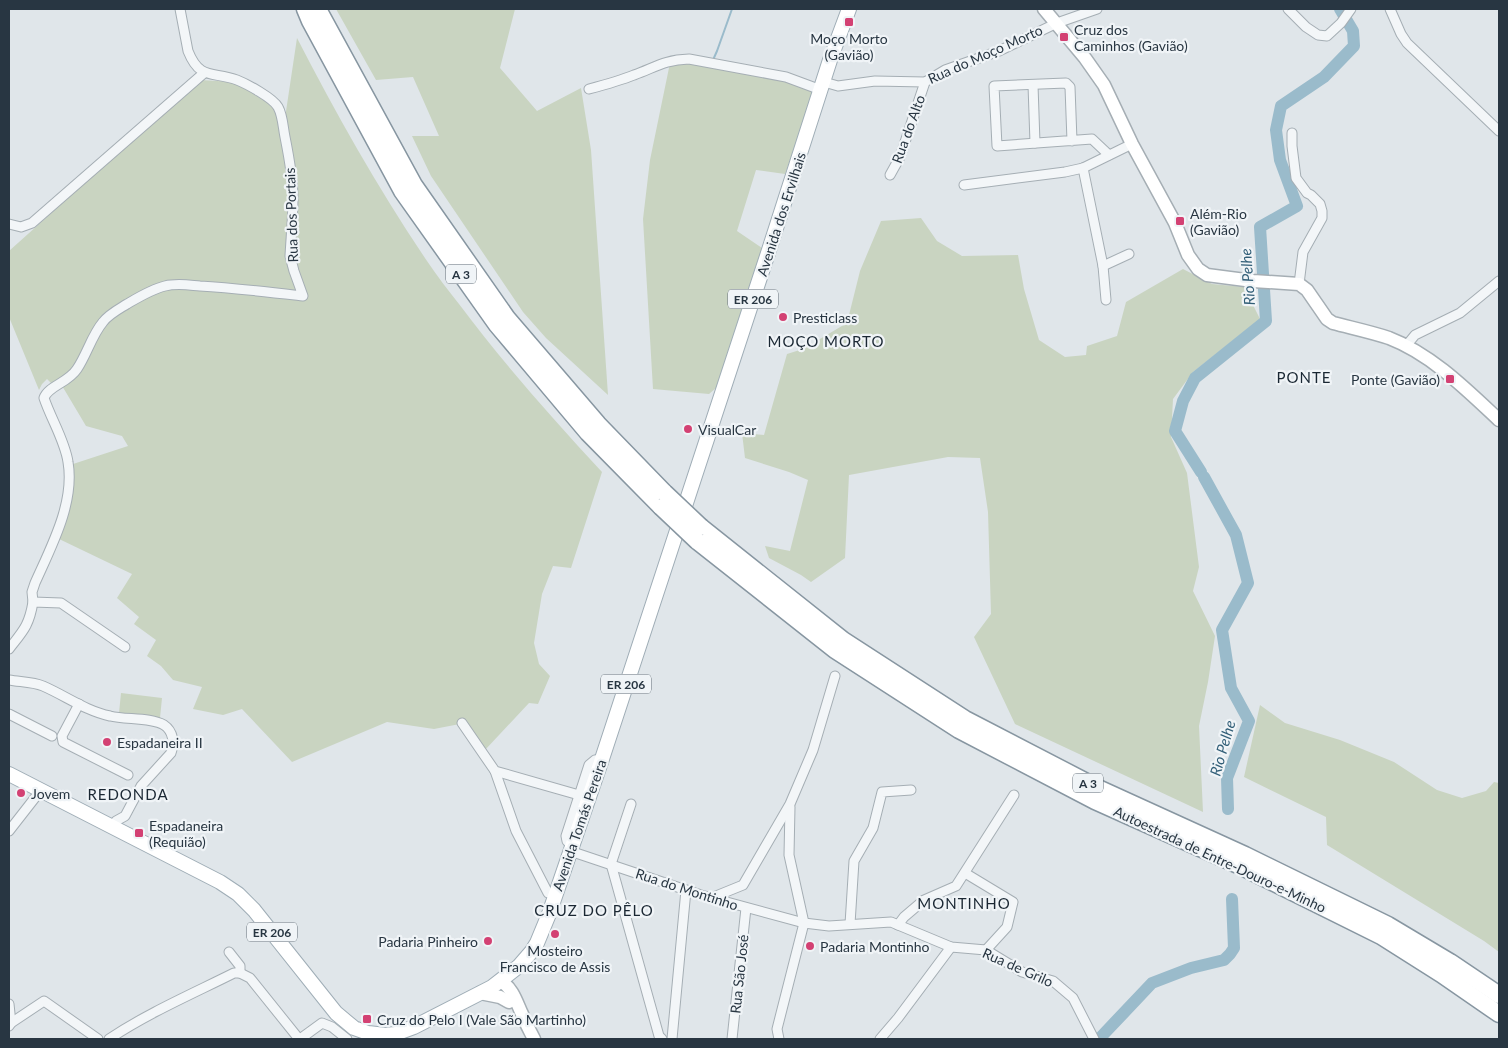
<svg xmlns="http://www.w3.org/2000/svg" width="1508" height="1048" font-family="Lato,sans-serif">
  <rect width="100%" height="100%" fill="#e0e6ea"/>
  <g fill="#c9d4c1">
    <polygon points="336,9 515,9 500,68 537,111 581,88 591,150 608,395 546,338 523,312 431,176 412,136 439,136 413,77 376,80"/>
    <path d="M 297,38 C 336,114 379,190 427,261 C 437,276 448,290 459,304 C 503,363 552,418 602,472 L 571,568 L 553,566 L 542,594 L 534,643 L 539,664 L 550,676 L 538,704 L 529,703 L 485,750 L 465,723 L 434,729 L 387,722 L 292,762 L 242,709 L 223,715 L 193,709 L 202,687 L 173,680 L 161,666 L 147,656 L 156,640 L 134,624 L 139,617 L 117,598 L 132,574 L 57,538 L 70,465 L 128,446 L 122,436 L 86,426 L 58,379 L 51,383 L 47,379 L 42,384 L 39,390 L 9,317 L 9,251 L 200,80 L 235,82 L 271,105 L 285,118 Z"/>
    <polygon points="688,61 788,82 811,88 814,92 785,174 756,170 737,231 762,248 716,388 709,394 653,389 643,219 650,160 670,63"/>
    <polygon points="921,218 937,241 962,256 1018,255 1024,289 1039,340 1065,357 1086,355 1087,346 1117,336 1126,302 1183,269 1212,284 1244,287 1260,319 1193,372 1173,399 1171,437 1187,473 1199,567 1193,591 1215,636 1208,682 1199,726 1203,812 1015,724 974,637 991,614 988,512 980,458 948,457 849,475 845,558 811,582 801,575 769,558 765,546 790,551 808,480 789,472 745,458 742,433 764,435 787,354 803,349 847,323 860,271 881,221"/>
    <polygon points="121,693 162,698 160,718 119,713"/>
    <polygon points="1260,705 1285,723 1340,740 1394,762 1437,790 1462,798 1486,791 1494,782 1499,783 1499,952 1484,941 1327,845 1326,817 1244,777"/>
  </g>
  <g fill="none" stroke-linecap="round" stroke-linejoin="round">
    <polyline stroke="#9abbcb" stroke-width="2" points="713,60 717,51 732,9"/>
    <g stroke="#9abbcb" stroke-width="12">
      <polyline points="1201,472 1175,431 1183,401 1195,378 1266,321 1260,227 1297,206 1280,160 1276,130 1281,106 1324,77 1354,46 1353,31 1340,9"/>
      <polyline points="1204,477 1236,535 1248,583 1222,630 1231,688 1249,721 1227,778 1228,809"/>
      <polyline points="1099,1039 1152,983 1191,968 1224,960 1230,954 1234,948 1232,899"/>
    </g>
    <g stroke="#a5aeb4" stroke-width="11">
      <g id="street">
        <polyline points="1288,9 1306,27 1318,35 1327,36 1341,23 1351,9"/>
        <polyline points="1390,9 1401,34 1407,43 1499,131"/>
        <polyline points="824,82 838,86 875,81 925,82 945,70 999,51 1057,23 1097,9"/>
        <polyline points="1033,85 1035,143"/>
        <path d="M 589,89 C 604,85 619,81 634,75 C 656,67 664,60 689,59 L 786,77 L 821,90"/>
        <polyline points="1292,133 1292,146 1296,178 1307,193 1311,195 1320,204 1322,211 1322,218 1303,252 1299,284"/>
        <polyline points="1072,141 1070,87 1066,83 994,86 997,146 1092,139 1109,155"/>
        <polyline points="1083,168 1103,266 1106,300"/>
        <polyline points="890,175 900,157 925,82"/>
        <polyline points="964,185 1065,172 1083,168 1132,144"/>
        <polyline points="9,224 21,227 32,223 204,73"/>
        <polyline points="1103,266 1129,254"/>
        <polyline points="1406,346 1415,335 1460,313 1499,281"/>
        <path d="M 33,602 L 32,592 L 35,583 C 51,547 75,503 68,462 C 65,441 51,419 44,398 C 48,386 68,383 77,369 C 87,354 92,335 103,322 C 109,314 119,309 127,304 C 139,297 152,289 165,286 C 177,283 188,285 200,286 C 234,288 268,292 303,296 L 294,271 L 290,256 C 291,237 293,217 293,198 C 293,178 289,157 285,137 C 283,128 283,116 278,107 C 273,98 247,84 237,80 C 213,71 200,81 188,51 L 180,9"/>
        <path d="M 9,649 C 23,631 29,626 33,602 L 61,603 L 125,647"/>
        <path d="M 9,680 C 20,682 33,682 43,686 C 66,696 86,711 110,716 C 126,720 150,717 164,725 C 173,731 175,743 171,753 L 141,786 L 125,816 L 116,821 L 112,827"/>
        <polyline points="79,704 62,736 63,742 128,775"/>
        <polyline points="9,714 52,736"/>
        <polyline points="462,723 495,771 579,795"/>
        <polyline points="495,771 516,831 548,893 555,895"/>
        <polyline points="631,804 611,864 659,1036 662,1039"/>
        <polyline points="9,831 41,790"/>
        <polyline points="572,846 567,841 566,836 589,765 595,760 602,759"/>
        <polyline points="570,851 701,895 804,923 829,926 891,922 951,947 986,950 1022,972 1053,981 1073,998 1094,1039"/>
        <polyline points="965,873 1013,902 1007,927 986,950"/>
        <polyline points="711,898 743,885 790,804 813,750 835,676"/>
        <polyline points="850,924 854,861 873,828 882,792 911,790"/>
        <polyline points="898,925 904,917 924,900 956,886 1014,795"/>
        <polyline points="229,952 240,966 240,973"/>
        <polyline points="9,1004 11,1023 9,1026"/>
        <polyline points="11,1023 44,1001 98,1039"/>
        <path d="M 109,1039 C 148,1013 192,994 234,973 L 240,973 L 250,978 L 299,1039"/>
        <polyline points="300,1039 322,1023 332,1027 347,1039"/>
        <polyline points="672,1039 686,890"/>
        <polyline points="732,1039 746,908"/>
        <polyline points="779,1039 777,1029 804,923 789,855 790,807"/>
        <polyline points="880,1039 898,1018 951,947"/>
      </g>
    </g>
    <g stroke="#a5aeb4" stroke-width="15">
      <g id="secondary">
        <path d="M 1044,9 L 1085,58 L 1104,85 L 1132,144 L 1175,223 L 1188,255 L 1198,269 L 1207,275 L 1253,281 L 1299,284 L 1307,290 L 1327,319 L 1333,323 C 1352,328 1371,332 1389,338 C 1431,354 1467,390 1499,420"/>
        <path d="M 501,981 C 513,989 516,1001 522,1014 C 525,1022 530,1031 534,1039"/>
        <polyline points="480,993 500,997 509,1002"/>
      </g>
    </g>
    <g stroke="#9fadb6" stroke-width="16">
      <polyline id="primary" points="9,774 220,882 238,894 254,910 336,1013 354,1028 368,1033 385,1035 395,1034 414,1027 492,987 519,966 532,951 537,943 549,914 602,759 770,247 830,60 849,9"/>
    </g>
    <g stroke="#8796a1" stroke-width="19">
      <g id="highway">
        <polyline points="305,9 310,21 402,191 497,325 588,433 661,507"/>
        <polyline points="318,9 414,185 507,318 598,424 665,493"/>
        <polyline points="701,527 843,640 965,719 1100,789 1245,855 1388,925 1450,962 1499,995"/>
        <polyline points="697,541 835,650 959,730 1095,801 1238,865 1381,936 1441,974 1499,1014"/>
      </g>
    </g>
    <use href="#street" stroke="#f3f6f8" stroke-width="9"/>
    <use href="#secondary" stroke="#fff" stroke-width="12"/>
    <use href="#primary" stroke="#fff" stroke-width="14"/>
    <use href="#highway" stroke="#fff" stroke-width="16"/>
    <g stroke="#8796a1" stroke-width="19" stroke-linecap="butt">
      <g id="highway-bridge">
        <polyline points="665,493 701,527"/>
        <polyline points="661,507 697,541"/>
      </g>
    </g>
    <use href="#highway-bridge" stroke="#fff" stroke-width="16"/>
  </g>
  <g fill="#d34173" stroke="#f0f4f7" stroke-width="2">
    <rect x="844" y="17" width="10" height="10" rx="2.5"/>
    <rect x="1059" y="32" width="10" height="10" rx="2.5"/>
    <rect x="1175" y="216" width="10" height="10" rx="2.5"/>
    <circle cx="783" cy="317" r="5"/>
    <rect x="1445" y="374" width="10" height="10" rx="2.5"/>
    <circle cx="688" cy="429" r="5"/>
    <circle cx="107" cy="742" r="5"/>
    <circle cx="21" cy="793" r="5"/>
    <rect x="134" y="828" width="10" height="10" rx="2.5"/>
    <circle cx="555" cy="934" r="5"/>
    <circle cx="488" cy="941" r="5"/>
    <circle cx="810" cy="946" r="5"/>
    <rect x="362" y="1014" width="10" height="10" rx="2.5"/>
  </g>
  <g text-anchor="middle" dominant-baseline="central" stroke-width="4.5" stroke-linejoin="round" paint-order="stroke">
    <g fill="#f0f4f7" stroke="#646f78" stroke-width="1">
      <rect x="446" y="264.5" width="30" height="19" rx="4"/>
      <rect x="728" y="289.5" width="50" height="19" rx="4"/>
      <rect x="601" y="674.5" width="50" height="19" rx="4"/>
      <rect x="1073" y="773.5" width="30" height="19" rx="4"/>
      <rect x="247" y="922.5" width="50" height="19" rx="4"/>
    </g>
    <g font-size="12" font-weight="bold" fill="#283642">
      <text x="461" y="274">A 3</text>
      <text x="753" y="299">ER 206</text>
      <text x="626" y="684">ER 206</text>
      <text x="1088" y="783">A 3</text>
      <text x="272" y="932">ER 206</text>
    </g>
    <g font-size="14" fill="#283642" stroke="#f0f4f7" text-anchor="start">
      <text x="1074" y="29">Cruz dos<tspan x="1074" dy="16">Caminhos (Gavião)</tspan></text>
      <text x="849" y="38" text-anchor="middle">Moço Morto<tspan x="849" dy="16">(Gavião)</tspan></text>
      <text x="1190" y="213">Além-Rio<tspan x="1190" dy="16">(Gavião)</tspan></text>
      <text x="793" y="317">Presticlass</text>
      <text x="1440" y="379" text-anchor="end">Ponte (Gavião)</text>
      <text x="698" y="429">VisualCar</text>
      <text x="117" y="742">Espadaneira II</text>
      <text x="31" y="793">Jovem</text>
      <text x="149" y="825">Espadaneira<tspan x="149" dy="16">(Requião)</tspan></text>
      <text x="478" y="941" text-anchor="end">Padaria Pinheiro</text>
      <text x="820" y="946">Padaria Montinho</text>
      <text x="555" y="950" text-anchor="middle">Mosteiro<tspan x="555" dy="16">Francisco de Assis</tspan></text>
      <text x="377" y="1019">Cruz do Pelo I (Vale São Martinho)</text>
    </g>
    <g font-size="14" fill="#283642" stroke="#f0f4f7">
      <text transform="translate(985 54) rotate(-24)">Rua do Moço Morto</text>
      <text transform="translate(908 129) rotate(-70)">Rua do Alto</text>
      <text transform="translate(781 214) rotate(-72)">Avenida dos Ervilhais</text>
      <text transform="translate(291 215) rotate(-92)">Rua dos Portais</text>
      <text transform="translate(579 825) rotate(-71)">Avenida Tomás Pereira</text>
      <text transform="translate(1220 859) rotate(25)">Autoestrada de Entre-Douro-e-Minho</text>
      <text transform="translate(687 889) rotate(18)">Rua do Montinho</text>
      <text transform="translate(1018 967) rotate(24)">Rua de Grilo</text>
      <text transform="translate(739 974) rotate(-84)">Rua São José</text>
    </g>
    <g font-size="15" font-style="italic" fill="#315e77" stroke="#f0f4f7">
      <text transform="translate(1247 277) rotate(-94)">Rio Pelhe</text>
      <text transform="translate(1222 748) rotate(-74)">Rio Pelhe</text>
    </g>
    <g font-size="15" letter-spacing="1" fill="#1a2733" stroke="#f0f4f7">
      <text x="826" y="341">MOÇO MORTO</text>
      <text x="1304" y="377">PONTE</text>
      <text x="128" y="794">REDONDA</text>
      <text x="964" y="903">MONTINHO</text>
      <text x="594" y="910">CRUZ DO PÊLO</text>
    </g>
  </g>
  <rect width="1508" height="1048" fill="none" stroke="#283642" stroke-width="20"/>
</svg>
